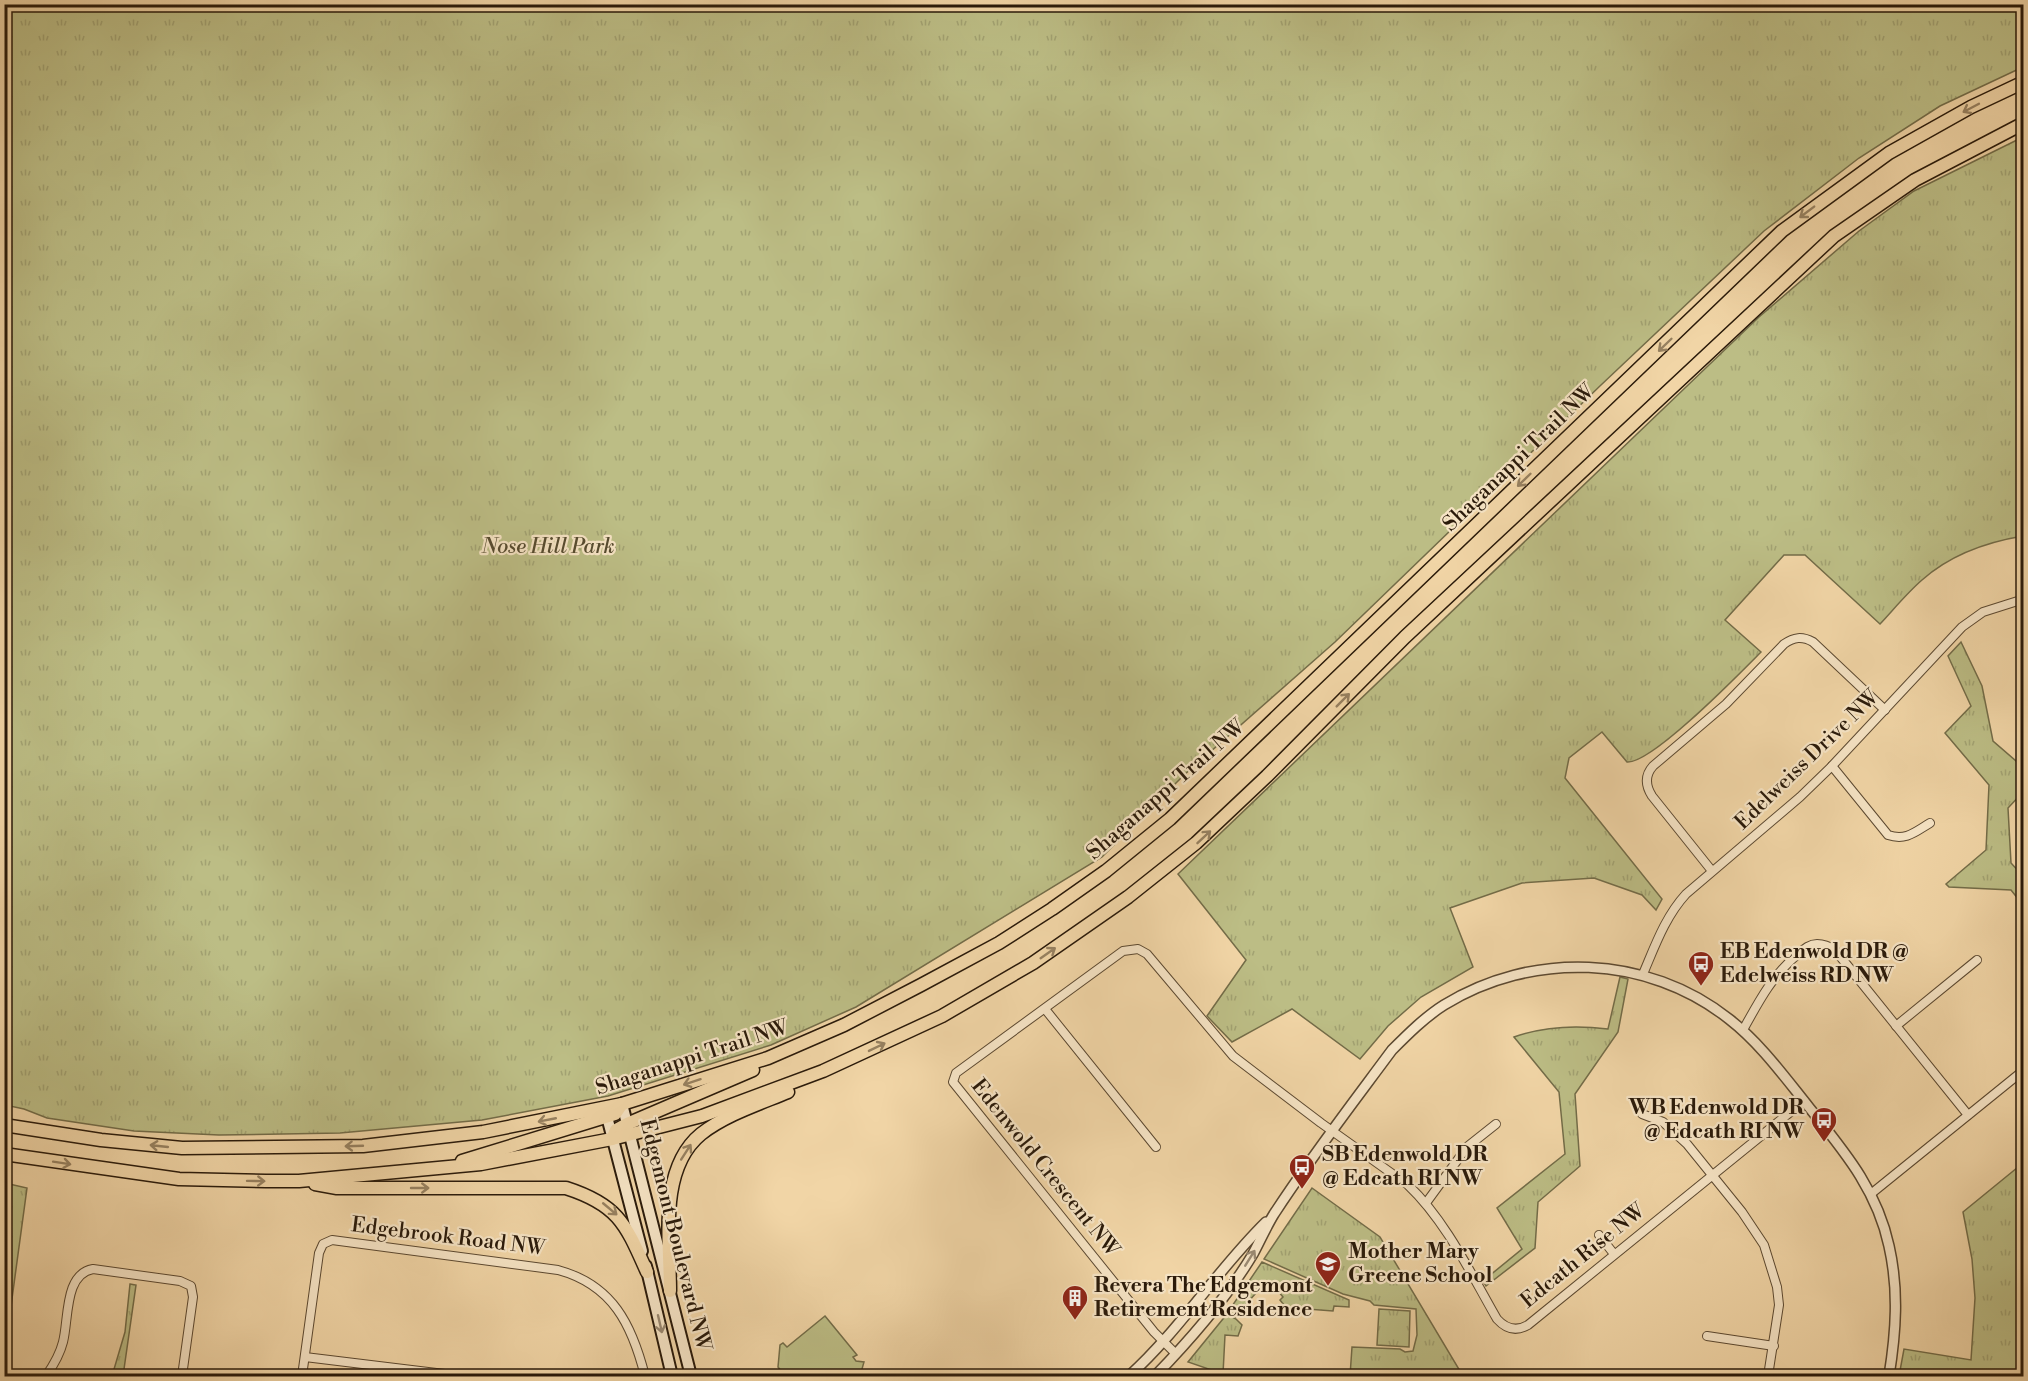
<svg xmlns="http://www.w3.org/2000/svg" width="2028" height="1381" font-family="'Libre Bodoni',serif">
  <defs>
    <pattern id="park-tufts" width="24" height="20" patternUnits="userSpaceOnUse" patternTransform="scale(1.5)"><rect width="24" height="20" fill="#bcbd85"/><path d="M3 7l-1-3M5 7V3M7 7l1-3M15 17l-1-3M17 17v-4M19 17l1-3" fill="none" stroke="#a2a272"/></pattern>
  </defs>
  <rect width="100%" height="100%" fill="#f1d5a6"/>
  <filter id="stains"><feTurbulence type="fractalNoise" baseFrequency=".00333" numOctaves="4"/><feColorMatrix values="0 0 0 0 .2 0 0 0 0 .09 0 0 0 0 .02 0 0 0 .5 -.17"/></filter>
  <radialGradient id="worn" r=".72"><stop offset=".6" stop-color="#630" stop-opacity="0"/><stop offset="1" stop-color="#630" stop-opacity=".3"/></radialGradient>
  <polygon fill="#bcbd85" stroke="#736c48" stroke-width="1.5" points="825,1316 857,1355 853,1357 856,1361 864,1362 860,1376 785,1376 778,1367 780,1345 783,1343 787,1347"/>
  <g fill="url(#park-tufts)" stroke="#736c48" stroke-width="1.5">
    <polygon points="2023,4 2023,67 1940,106 1859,158 1764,231 1601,385 1335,642 1184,775 1102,857 856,1007 771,1045 608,1096 482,1120 340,1133 219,1135 134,1131 47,1118 24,1109 5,1105 5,5"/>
    <path d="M 2023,137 L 2023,536 C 1987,542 1950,555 1922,580 C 1907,593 1894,609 1880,624 L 1805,555 L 1784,555 L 1725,620 L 1761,652 C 1740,673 1652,764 1627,762 L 1602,732 L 1569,758 L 1565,778 L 1662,899 L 1656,910 L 1642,895 L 1594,878 L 1522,883 L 1450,908 L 1473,967 L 1421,997 L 1388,1026 L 1360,1059 L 1292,1009 L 1232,1042 L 1207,1016 L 1246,960 L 1178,874 L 1759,317 L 1859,231 L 1914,191 Z"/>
    <polygon points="1961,642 1982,686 1993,741 2023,767 2023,792 2008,808 2011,863 2023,876 2023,905 2011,890 1949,887 1946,884 1986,850 1989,785 1945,733 1971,706 1948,656"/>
    <path d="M 1620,977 L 1628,979 L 1618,1032 L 1575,1094 L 1580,1166 L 1538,1202 L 1535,1248 L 1486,1286 L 1483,1281 L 1522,1249 L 1497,1208 L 1565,1154 L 1559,1092 L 1514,1037 C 1545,1026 1576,1025 1608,1029 Z"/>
    <polygon points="2023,1163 2023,1376 1899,1376 1904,1349 1971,1360 1975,1298 1972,1259 1963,1212"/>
    <polygon points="5,1183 27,1188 11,1306 5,1321"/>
    <polygon points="1312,1188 1380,1237 1463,1376 1350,1376 1352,1347 1400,1349 1405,1352 1413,1351 1417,1335 1416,1309 1374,1305 1370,1301 1343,1294 1264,1259"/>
    <polygon points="1262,1262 1349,1300 1349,1307 1334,1306 1333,1311 1307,1309 1306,1311 1288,1310 1280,1300 1283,1297 1277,1290 1273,1293 1268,1288 1257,1292 1247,1303 1249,1305 1236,1317 1228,1312"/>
    <polygon points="130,1284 136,1285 123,1376 112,1376 125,1332"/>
    <polygon points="1379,1309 1410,1311 1409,1347 1377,1345"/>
    <polygon points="1227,1314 1236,1319 1242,1325 1238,1336 1225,1335 1223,1374 1188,1362"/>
  </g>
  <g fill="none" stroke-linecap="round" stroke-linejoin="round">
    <g stroke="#5c4931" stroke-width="10">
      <g id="minor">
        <path d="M 1832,766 L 1888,835 C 1906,841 1915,832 1930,823"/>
        <path d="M 1712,871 L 1652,796 C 1645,785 1645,775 1653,766 L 1726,704 L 1784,644 C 1794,637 1802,636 1813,642 L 1885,710"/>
        <path d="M 1643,974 C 1655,946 1665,917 1686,894 L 1800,797 L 1832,766 L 1962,627 L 1983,612 L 2024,599"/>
        <polyline points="1045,1009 1156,1147"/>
        <polyline points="1896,1026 1977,960"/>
        <path d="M 1743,1030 C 1759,1001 1772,976 1797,955 C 1803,950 1809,944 1817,944 C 1824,944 1829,946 1835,950 L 1968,1115"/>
        <polyline points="1642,1114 1663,1122 1687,1144 1742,1212 1764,1245 1777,1287 1779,1305 1768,1376"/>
        <polyline points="1872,1193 2024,1070"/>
        <polyline points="1426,1203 1467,1147 1496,1124"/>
        <polyline points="1599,1235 1614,1254"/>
        <polyline points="1707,1336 1774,1346"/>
        <path d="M 1176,1354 L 1154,1332 L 953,1082 L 956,1073 L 1123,951 L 1138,949 L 1147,954 L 1233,1056 L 1321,1123 L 1408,1185 C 1446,1221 1471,1274 1497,1319 C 1506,1329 1516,1332 1528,1325 L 1804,1101"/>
        <polyline points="305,1357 461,1376"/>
        <path d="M 46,1376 C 53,1366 60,1354 63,1342 C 69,1319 64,1274 93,1269 L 180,1281 L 191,1286 L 193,1297 L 182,1376"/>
        <path d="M 302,1376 L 319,1253 L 323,1244 L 332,1240 L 558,1270 C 613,1285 632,1325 645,1376"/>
      </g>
    </g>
    <g stroke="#5c4931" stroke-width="12">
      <g id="tertiary">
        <path d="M 1129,1376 C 1180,1330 1217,1270 1266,1222"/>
        <path d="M 1155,1376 C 1191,1339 1226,1299 1253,1254 C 1260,1241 1266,1227 1274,1214 C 1311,1157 1352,1104 1392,1050 C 1408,1034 1425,1017 1444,1005 C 1532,951 1647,954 1729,1019 C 1760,1043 1783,1075 1808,1106 C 1843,1150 1877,1189 1889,1246 C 1899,1290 1896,1332 1889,1376"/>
      </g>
    </g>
    <g stroke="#2a1a0a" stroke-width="14">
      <g id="secondary">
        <polyline points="622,1104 691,1376"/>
        <polyline points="605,1109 642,1251"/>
        <polyline points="646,1266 672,1376"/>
      </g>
    </g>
    <g stroke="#2a1a0a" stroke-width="15">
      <g id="primary">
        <polyline points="4,1125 101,1140 182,1148 363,1146 483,1132 622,1104 768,1058 844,1025 921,985 999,943 1052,909 1106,871 1170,819 1782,231 1889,153 1971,107 2024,82"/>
        <polyline points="612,1139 616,1130 627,1124 753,1070"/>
        <polyline points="4,1154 179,1179 266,1181 299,1181 481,1164 612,1139 702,1116 823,1071 942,1016 1033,963 1128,897 1196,843 1267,776 1405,637 1834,236 1915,180 2024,123"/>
        <polyline points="462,1161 615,1114 622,1104"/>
        <path d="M 315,1184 L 337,1188 L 566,1188 C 619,1205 626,1225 647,1272"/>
        <path d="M 670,1291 C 670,1243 658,1169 701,1134 C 725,1115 759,1104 788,1092"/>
      </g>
    </g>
    <use href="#minor" stroke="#f6e4c5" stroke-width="8"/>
    <use href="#tertiary" stroke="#f6e4c5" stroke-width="9"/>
    <use href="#secondary" stroke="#f6e4c5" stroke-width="10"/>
    <use href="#primary" stroke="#f1d5a6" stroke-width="12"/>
  </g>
  <defs><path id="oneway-shaft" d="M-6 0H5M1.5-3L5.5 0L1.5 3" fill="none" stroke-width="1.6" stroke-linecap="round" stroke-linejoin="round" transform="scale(1.5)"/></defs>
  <g stroke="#978160">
    <use href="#oneway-shaft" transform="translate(1971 108) rotate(152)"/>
    <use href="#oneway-shaft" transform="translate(1807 212) rotate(143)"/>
    <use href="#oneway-shaft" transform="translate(1665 345) rotate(136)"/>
    <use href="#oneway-shaft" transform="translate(1524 480) rotate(136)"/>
    <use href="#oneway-shaft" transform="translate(1343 700) rotate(-45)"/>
    <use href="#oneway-shaft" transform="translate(1204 837) rotate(-43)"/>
    <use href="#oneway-shaft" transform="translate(1048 953) rotate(-35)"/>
    <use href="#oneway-shaft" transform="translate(877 1047) rotate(-26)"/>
    <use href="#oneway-shaft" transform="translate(692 1082) rotate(162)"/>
    <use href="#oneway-shaft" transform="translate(547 1120) rotate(169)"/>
    <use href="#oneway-shaft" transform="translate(159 1146) rotate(-174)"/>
    <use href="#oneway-shaft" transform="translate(354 1146) rotate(178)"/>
    <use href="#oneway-shaft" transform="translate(686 1152) rotate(-57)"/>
    <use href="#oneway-shaft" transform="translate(62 1163) rotate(9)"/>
    <use href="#oneway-shaft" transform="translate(256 1181) rotate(1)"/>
    <use href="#oneway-shaft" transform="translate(420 1188)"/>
    <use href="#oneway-shaft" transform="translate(610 1209) rotate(40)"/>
  </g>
  <g stroke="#9a8971">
    <use href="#oneway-shaft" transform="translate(1250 1258) rotate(-58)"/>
    <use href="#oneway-shaft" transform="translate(660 1324) rotate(77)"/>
  </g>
  <defs>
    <g id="bus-pin" transform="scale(1.35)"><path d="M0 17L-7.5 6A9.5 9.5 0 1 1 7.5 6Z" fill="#8f2418" stroke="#f6e4c5"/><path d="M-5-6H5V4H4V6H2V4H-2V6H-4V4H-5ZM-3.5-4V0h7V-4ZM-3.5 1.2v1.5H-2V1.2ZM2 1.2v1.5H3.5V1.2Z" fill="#fff"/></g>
    <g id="school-pin" transform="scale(1.35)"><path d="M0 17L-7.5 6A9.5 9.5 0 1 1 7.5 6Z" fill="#8f2418" stroke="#f6e4c5"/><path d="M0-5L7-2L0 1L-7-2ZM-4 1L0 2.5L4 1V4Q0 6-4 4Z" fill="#fff"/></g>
    <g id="building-pin" transform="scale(1.35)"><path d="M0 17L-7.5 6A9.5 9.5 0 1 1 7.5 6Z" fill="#8f2418" stroke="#f6e4c5"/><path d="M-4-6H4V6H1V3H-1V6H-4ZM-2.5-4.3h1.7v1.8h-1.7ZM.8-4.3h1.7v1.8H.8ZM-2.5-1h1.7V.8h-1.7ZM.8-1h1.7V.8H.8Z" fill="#fff"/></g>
  </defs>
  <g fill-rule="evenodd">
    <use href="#bus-pin" x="1701" y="964"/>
    <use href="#bus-pin" x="1824" y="1120"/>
    <use href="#bus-pin" x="1302" y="1167"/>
    <use href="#school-pin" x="1328" y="1264"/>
    <use href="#building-pin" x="1075" y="1298"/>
  </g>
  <g text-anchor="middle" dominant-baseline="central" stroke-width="4.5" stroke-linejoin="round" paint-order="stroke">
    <g font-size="21" fill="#2a1a0a" stroke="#f6e4c5">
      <text transform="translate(1519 458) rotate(-44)">Shaganappi Trail NW</text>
      <text transform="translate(1807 760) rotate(-44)">Edelweiss Drive NW</text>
      <text transform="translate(1166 790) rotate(-41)">Shaganappi Trail NW</text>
      <text transform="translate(692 1058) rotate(-18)">Shaganappi Trail NW</text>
      <text transform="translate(1045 1168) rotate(51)">Edenwold Crescent NW</text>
      <text transform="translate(675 1235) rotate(76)">Edgemont Boulevard NW</text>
      <text transform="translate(448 1237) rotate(7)">Edgebrook Road NW</text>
      <text transform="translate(1583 1256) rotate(-39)">Edcath Rise NW</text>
    </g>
    <g font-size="21" font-style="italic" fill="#564b2f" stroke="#f6e4c5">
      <text x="548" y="547">Nose Hill Park</text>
    </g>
    <g font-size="21" font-weight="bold" fill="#2a1a0a" stroke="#f6e4c5" text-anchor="start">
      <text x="1720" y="952">EB Edenwold DR @<tspan x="1720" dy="24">Edelweiss RD NW</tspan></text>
      <text x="1804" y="1108" text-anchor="end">WB Edenwold DR<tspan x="1804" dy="24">@ Edcath RI NW</tspan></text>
      <text x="1322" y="1155">SB Edenwold DR<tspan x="1322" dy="24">@ Edcath RI NW</tspan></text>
      <text x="1348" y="1252">Mother Mary<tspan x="1348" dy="24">Greene School</tspan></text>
      <text x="1094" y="1286">Revera The Edgemont<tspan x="1094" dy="24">Retirement Residence</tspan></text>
    </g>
  </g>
  <rect width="2028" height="1381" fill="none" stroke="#f1d5a6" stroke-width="24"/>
  <rect x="6" y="6" width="2016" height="1369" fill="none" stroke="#2a1a0a" stroke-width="3"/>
  <rect x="12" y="12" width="2004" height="1357" fill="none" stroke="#2a1a0a" stroke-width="1.5"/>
  <rect width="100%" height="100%" filter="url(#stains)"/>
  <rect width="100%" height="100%" fill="url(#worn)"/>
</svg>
